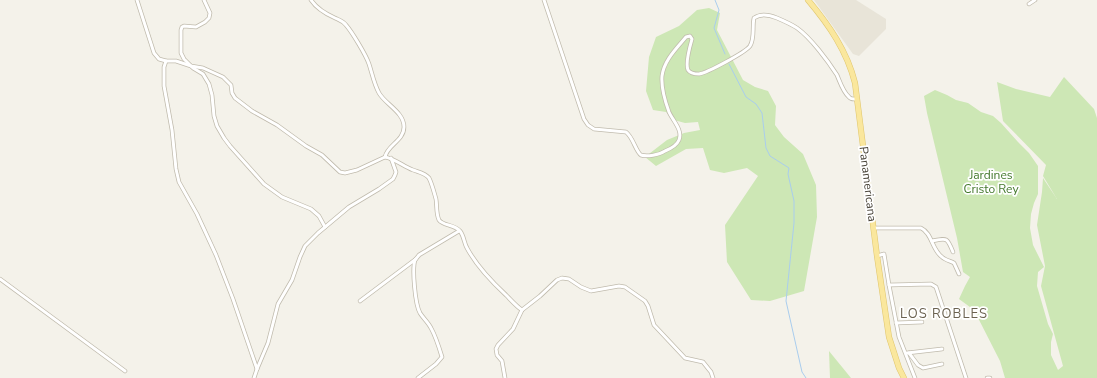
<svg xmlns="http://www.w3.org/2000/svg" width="1097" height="378" font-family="'Nunito Sans',sans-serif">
  <rect width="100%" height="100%" fill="#f4f2ea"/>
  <polygon fill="#e8e4d8" points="814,0 856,0 886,19 886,29 859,56 853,54"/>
  <g fill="#cde7b5">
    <polygon points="709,8 720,13 717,30 743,80 755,87 768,91 776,106 775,125 784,137 803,154 816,185 817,217 804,291 770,301 751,300 727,262 725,225 758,176 747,168 724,173 710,170 703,148 686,149 656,166 645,157 667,140 684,133 700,130 698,122 685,123 674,120 666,112 653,110 646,91 649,57 656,37 679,26 697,10"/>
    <polygon points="1064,77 1094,109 1097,118 1097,378 1005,378 1000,361 974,310 959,299 965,286 970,277 963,272 957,238 927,113 924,96 935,90 947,95 956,100 968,103 981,112 993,116 1001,123 1018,142 1029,153 1038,166 1038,194 1034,203 1031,214 1030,228 1033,245 1044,267 1038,272 1037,286 1048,324 1053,334 1051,342 1051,355 1058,370 1063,366 1041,286 1045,266 1037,225 1042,192 1043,178 1057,199 1043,176 1046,165 1003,121 997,82 1016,89 1050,97"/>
    <polygon points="829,351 851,378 830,378"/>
  </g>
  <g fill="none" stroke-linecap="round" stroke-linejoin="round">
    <g stroke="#a9cdee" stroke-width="1">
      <polyline points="715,0 719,10 714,28 725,54"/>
      <polyline points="729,64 746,97 756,104 762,113 766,148 770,156 789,168 788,174 794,201 794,223 786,301 802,372 806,378"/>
    </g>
    <g stroke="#c0bbad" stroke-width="4.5">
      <g id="street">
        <polyline points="137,0 154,53 159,59 166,61 176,61 191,66 203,68 223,77 231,85 232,93 235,98 252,111 277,125 306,146 322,155 340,172 345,173 357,170 385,157"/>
        <polyline points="204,0 210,13 209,18 205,22 196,27 184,26 182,27 181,30 181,53 184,59 193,68 203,74 209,84 212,95 214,116 217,126 224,138 230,146 264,184 282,197 311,209 319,216 325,227"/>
        <path d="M 311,0 C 317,9 326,14 335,18 C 339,20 343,21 346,25 C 352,32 366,55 369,64 C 372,73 374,84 379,93 C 385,104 404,112 404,127 C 404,141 387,145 385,157 C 395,159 403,166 413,170 C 418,172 425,173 429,178 C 432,184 434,192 436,199 C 437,205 436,214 439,220 C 443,226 454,224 460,231 C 464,236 464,243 467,248 C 476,265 492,282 506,295 C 511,300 516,306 522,310 L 540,296 L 557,280 L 562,278 L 569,279 L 581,287 L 591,291 L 619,286 L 625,287 L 645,301 L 648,306 L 654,325 L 685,358 L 703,362 L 711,372 L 713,378"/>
        <path d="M 544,0 L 584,119 L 588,125 L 594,129 L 626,132 C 633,137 636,152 641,155 C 647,157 659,155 665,151 C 670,149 677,145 679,140 C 683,130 673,121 669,112 C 665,101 661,88 662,76 C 664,60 677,48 686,37 L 690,36 L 692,39 C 690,46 685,63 688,70 C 690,73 695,74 699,74 C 707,73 746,52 750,46 C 755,38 752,27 754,18 C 761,13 770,15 777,18 C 784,21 791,24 797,28 C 811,38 828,61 837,75 C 840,82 843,92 849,97 C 851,100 854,99 857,99"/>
        <polyline points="1029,4 1035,0"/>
        <polyline points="166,61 164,67 164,86 172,130 176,169 179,182 197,214 216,255 233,299 257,369"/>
        <path d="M 874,228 L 921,228 C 932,233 932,250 942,257 C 945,260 950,261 954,263 L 959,274"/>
        <path d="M 932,241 C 947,238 947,237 953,252"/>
        <polyline points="877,256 884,254 889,285 931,284 936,287 966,378"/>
        <polyline points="0,279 125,371"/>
        <polyline points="889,285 899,337 915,378"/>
        <polyline points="360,301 416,259"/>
        <polyline points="896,323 922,322"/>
        <polyline points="907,353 942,349"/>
        <polyline points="909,353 918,365 923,368 942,364"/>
        <polyline points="254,378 257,369 268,343 278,304 292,280 300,257 305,246 318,233 349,207 379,189 393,179 395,175 396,172 391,158"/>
        <path d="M 418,378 L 436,364 L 442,357 C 439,347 436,337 431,328 C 428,322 423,318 420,313 C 415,304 412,269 415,260 C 416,258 418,257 419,255 L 459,231"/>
        <polyline points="505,378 502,361 497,355 496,349 498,345 513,329 522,310"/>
        <polyline points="987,378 990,378"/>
      </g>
    </g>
    <g stroke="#e0c66d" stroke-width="6">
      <path id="primary" d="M 808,0 C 829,25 847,51 855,83 L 877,256 L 889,337 L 899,368 L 904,378"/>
    </g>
    <use href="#street" stroke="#fff" stroke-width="3"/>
    <use href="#primary" stroke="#fae79d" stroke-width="5"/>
  </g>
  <g text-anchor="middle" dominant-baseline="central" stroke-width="3.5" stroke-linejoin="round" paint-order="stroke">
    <g font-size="12" fill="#44792d" stroke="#fff">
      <text x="991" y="175">Jardines<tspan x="991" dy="14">Cristo Rey</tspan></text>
    </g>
    <g font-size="12" fill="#484338" stroke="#fff">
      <text transform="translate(868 184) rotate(83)">Panamericana</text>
    </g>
    <g font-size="13" letter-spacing="1" fill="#6b6250" stroke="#fff">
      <text x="944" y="314">LOS ROBLES</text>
    </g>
  </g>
</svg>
